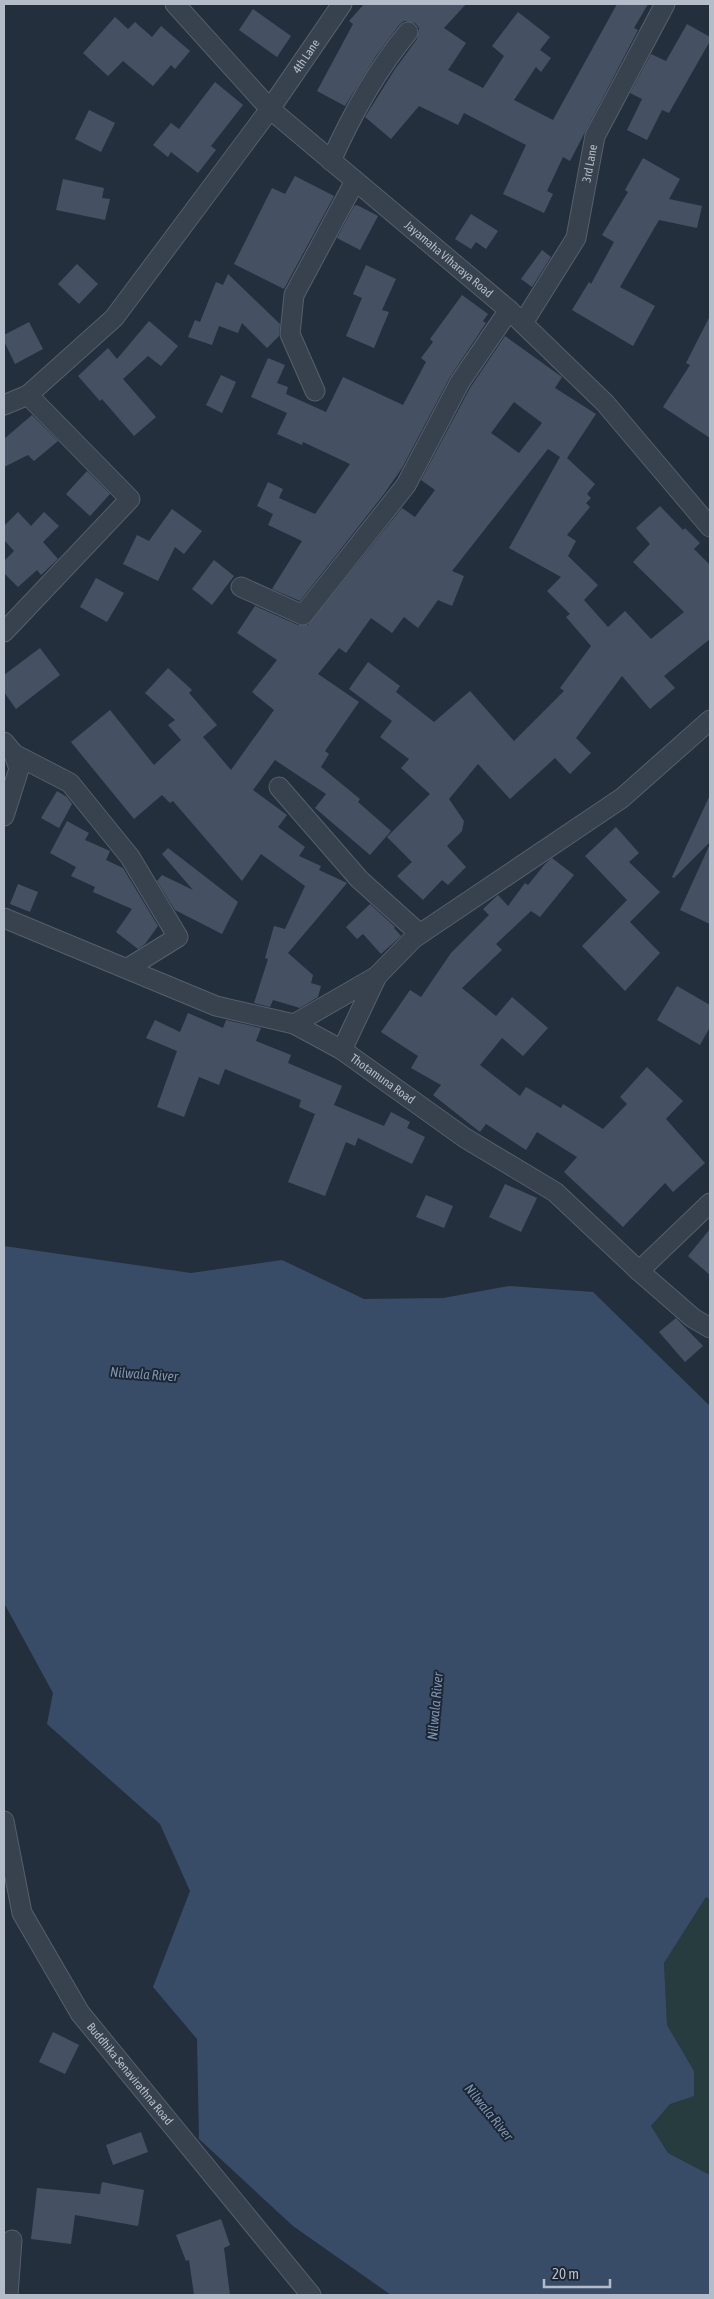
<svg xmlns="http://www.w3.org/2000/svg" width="714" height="2299" font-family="'Asap Condensed',sans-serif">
  <rect width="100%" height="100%" fill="#242f3e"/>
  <polygon fill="#263c3f" points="706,1897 710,1900 710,2175 668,2153 651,2126 694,2071 667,2025 664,1963"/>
  <polygon fill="#394c67" points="4,1246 191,1273 282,1260 364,1299 443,1298 509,1286 593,1292 710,1406 710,1900 706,1897 664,1963 667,2025 694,2071 694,2096 670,2104 651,2126 668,2153 710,2175 710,2295 391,2295 293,2226 199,2139 197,2039 153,1987 190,1891 160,1824 47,1724 53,1693 4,1603"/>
  <g fill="#455162" fill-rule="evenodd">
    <polygon points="364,4 466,4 444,28 466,43 448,70 483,88 504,56 492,46 518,12 550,37 540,50 551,58 541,72 536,67 514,100 553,120 617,4 648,4 634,28 638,30 570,161 563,157 547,191 553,194 544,213 503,194 526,145 464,113 458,125 419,106 391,139 365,117 395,69 417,39 419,28 415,23 404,21 399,25 376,56 345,106 317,91 353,24 349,21"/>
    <polygon points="253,9 291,36 277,57 239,30"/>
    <polygon points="115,17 128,29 135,22 152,37 161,26 190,51 175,69 171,65 153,86 123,61 108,76 83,53"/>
    <polygon points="687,24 710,37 710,41 669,113 662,110 647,140 627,130 642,99 630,93 651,54 666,61"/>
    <polygon points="215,82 243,105 211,146 216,150 198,173 171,152 168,157 153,145 171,123 179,129"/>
    <polygon points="89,110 115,123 101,152 75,139"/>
    <polygon points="643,158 680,179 669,199 702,206 697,228 659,220 620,287 655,306 633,346 572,310 589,282 591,284 614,242 602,235 628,192 625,190"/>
    <polygon points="295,176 334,196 284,289 234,264 272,188 285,194"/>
    <polygon points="63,179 104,188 102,198 110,199 105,220 56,210"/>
    <polygon points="357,205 378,216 360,250 337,238 354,206"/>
    <polygon points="471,214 498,231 486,249 476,242 471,249 455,239"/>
    <polygon points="542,250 551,257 532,287 521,279"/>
    <polygon points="77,264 98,284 79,304 58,284"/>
    <polygon points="366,265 396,279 382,310 389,312 374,348 346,336 362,298 353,294"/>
    <polygon points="228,274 280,324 279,336 267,348 242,323 238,333 219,326 212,345 188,337 195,320 200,322 216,282 223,285"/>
    <polygon points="462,295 488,314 483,321 486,323 450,377 402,468 384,494 300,601 272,589 302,541 268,525 273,514 257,506 268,482 283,489 279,498 315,514 350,464 303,442 302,445 277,434 287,413 251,397 268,358 285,365 277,383 288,387 286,394 326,412 343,377 403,405 426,362 421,358 433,342 430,339"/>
    <polygon points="710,316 710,438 663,407 690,365 686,363"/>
    <polygon points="149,321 178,346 161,366 148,356 123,379 156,417 134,436 102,399 100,401 78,376 108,348 117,359"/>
    <polygon points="29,322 43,349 15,364 4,341 4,335"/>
    <path d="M 505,336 L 562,377 L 555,388 L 596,414 L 567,458 L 595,484 L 587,494 L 591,498 L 586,503 L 590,507 L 567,535 L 576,541 L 568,556 L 598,585 L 584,600 L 608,627 L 625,611 L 651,639 L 684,612 L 633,562 L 650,544 L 636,528 L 660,506 L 683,530 L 685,528 L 700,543 L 694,549 L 710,565 L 710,639 L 664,676 L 675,688 L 650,709 L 622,676 L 576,738 L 591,753 L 570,774 L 555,758 L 510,799 L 478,764 L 449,799 L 464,821 L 462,831 L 447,846 L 466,867 L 448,885 L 442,880 L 423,900 L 397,876 L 412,862 L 387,837 L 430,794 L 401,768 L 409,759 L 380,737 L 392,721 L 349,689 L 368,662 L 400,686 L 396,692 L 434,722 L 470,691 L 514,741 L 564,691 L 560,688 L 591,646 L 566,617 L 570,614 L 547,591 L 561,577 L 509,548 L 560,457 L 548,449 L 452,571 L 464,576 L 452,606 L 438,600 L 418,628 L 404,617 L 392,633 L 371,618 L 346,653 L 339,648 L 318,674 L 359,702 L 325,751 L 329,754 L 321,767 L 360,799 L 358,802 L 391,831 L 370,855 L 315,808 L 326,794 L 275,760 L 253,790 L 287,815 L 278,827 L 305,847 L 299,856 L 321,866 L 319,870 L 347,883 L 288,953 L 313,975 L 311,983 L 321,986 L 318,997 L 300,1008 L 273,1000 L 270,1007 L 254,1003 L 268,959 L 265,958 L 274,926 L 285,929 L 305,886 L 261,854 L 242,881 L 173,801 L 170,803 L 162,795 L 134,819 L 71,742 L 110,710 L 154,765 L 181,740 L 168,725 L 175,720 L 145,693 L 168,668 L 192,690 L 189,693 L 217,725 L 203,737 L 231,770 L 274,710 L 252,692 L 277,660 L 237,633 L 255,606 L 298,625 L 308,625 L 402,508 L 415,517 L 435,490 L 421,480 L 470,388 ZM 514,402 L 542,423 L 519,453 L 491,433 Z"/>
    <polygon points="221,375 236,382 222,413 206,405"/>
    <polygon points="32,415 58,441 34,461 28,455 4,467 4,439"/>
    <polygon points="87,471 110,494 90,516 66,494"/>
    <polygon points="172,509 202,531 184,554 175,547 158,581 123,564 137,535 149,541"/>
    <polygon points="18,512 31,526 44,512 59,526 43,542 58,559 41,575 37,570 18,587 4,573 4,561 14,551 4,540 4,526"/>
    <polygon points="214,560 234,576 212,605 192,589"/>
    <polygon points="96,578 124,593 107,622 80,607"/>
    <polygon points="40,648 60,675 16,709 4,692 4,675"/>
    <polygon points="57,791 67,797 72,804 59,828 41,818"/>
    <polygon points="710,795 710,842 674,878 672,877"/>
    <polygon points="67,821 89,833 85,840 110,851 106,860 123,868 158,926 145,944 138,949 116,932 132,909 93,892 95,887 71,876 76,867 50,853"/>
    <polygon points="616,827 639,853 629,862 660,892 630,922 660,953 625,991 582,946 627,900 585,856"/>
    <polygon points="710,844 710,924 680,910"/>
    <polygon points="168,848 238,902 222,934 175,910 157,881 162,875 193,890 162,854"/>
    <polygon points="552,858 574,875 540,917 531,911 496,944 502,950 462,988 496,1016 512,997 548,1028 523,1056 502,1038 480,1065 520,1096 526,1087 561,1108 563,1104 603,1129 627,1104 620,1097 647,1067 683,1101 666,1119 705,1163 673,1192 665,1183 623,1227 564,1172 577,1157 537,1132 526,1150 486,1124 480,1132 433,1095 441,1085 411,1068 418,1056 381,1032 410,990 421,997 451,953 489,915 483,909 498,895 508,906 525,883 528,885 545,864"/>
    <polygon points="18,884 38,892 30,912 10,904"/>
    <polygon points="370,904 395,927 394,928 401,936 381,954 363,934 357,939 346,927"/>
    <polygon points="677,986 710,1005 710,1027 700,1045 657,1020"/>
    <polygon points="188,1013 223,1028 226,1020 261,1028 256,1041 291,1055 288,1063 342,1086 334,1105 384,1126 391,1112 410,1122 407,1128 425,1137 412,1164 358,1138 355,1146 346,1142 325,1196 288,1182 315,1114 299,1107 301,1100 225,1069 219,1085 199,1077 184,1117 157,1107 177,1051 146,1038 155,1020 180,1032"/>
    <polygon points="505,1184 537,1198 521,1232 489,1217"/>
    <polygon points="426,1195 453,1206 444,1228 416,1217"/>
    <polygon points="710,1229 710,1275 688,1256"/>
    <polygon points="676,1318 703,1346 685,1362 659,1332"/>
    <polygon points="53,2032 79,2045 65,2074 39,2062"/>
    <polygon points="141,2132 148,2152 113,2165 106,2145"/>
    <polygon points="102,2182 144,2190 138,2226 75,2215 71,2244 31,2239 37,2188 100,2194"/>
    <polygon points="221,2219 230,2245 224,2248 230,2295 194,2295 189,2260 186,2261 176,2235"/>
  </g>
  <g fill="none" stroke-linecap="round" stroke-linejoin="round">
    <g stroke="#565f6c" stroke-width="21">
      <g id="street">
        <path id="s1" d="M 175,4 L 270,109 L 509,310 L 605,403 L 710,527"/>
        <path d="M 331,161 C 351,116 376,71 408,32"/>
        <path id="s2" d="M 523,323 L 576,238 L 595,136 L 665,4"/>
        <polyline points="315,391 290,334 294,295 355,181"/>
        <polyline points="4,405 28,395"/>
        <polyline points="241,587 303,615 406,485 460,382 509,310"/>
        <path id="s3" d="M 4,632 L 130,499 L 28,395 L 114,318 L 270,109 L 342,4"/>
        <polyline points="4,742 14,754 19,769 4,816"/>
        <polyline points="14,754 70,783 130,857 178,937 128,968"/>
        <polyline points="279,787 359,879 420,934"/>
        <path id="s4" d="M 4,918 L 216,1006 L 294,1024 L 342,1050 L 465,1138 L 555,1192 L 639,1271 L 693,1318 L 710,1328"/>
        <polyline points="294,1024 377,976 414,938 622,798 710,720"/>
        <polyline points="342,1050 377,976"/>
        <polyline points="639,1271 710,1203"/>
        <path id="s5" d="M 4,1821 L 22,1913 L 80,2013 L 311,2295"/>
        <polyline points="8,2295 12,2240"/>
      </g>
    </g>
    <use href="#street" stroke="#38414e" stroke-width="19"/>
  </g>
  <g text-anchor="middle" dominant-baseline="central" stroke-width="4" stroke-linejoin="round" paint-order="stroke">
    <g font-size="12" fill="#b4bcc9" stroke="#1d2633">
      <text stroke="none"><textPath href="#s3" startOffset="769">4th Lane</textPath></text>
      <text stroke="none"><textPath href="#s2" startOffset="176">3rd Lane</textPath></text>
      <text stroke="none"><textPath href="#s1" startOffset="375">Jayamaha Viharaya Road</textPath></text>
      <text stroke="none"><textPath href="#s4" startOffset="414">Thotamuna Road</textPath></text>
      <text stroke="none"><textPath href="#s5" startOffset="288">Buddhika Senavirathna Road</textPath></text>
    </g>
    <g font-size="14" font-style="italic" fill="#7c92b1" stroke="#1d2633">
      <text transform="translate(144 1374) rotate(4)">Nilwala River</text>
      <text transform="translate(435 1706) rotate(-85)">Nilwala River</text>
      <text transform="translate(489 2112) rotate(51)">Nilwala River</text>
    </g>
  </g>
  <rect width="714" height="2299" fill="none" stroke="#b4bcc9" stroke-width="10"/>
  <path d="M544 2279v8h66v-8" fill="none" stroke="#b4bcc9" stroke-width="2.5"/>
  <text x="552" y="2279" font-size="15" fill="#b4bcc9" stroke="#1d2633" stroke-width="4" paint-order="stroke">20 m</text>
</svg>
